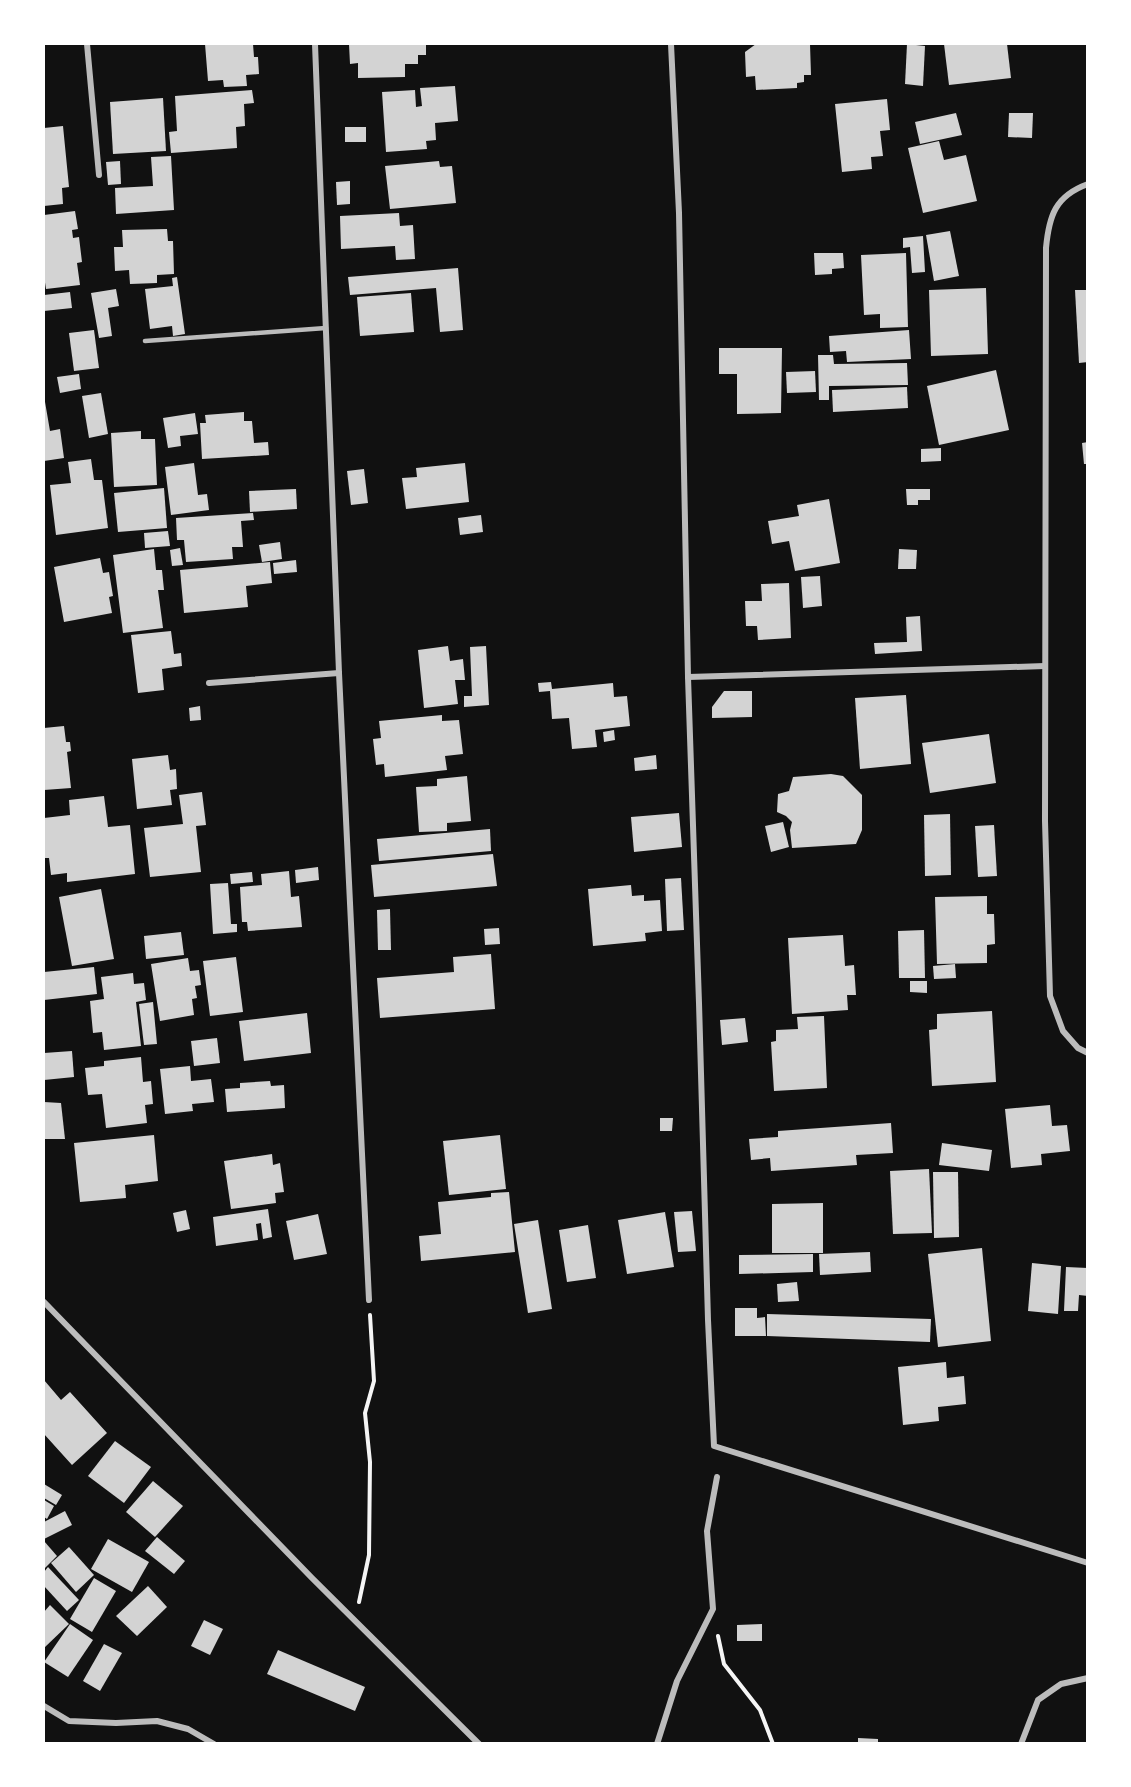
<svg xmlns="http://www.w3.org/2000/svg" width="1131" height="1787" font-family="Ubuntu,sans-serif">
  <rect width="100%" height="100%" fill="#111"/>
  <g fill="#d3d3d3">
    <polygon points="205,44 253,44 254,57 258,57 259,74 246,75 247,86 224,87 223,80 208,81"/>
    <polygon points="349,44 426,44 426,55 418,55 418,64 405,64 405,77 358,78 358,63 350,64"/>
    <polygon points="756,44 810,44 811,75 804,75 804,82 797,83 797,88 756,90 755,76 746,77 745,52"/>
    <polygon points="907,44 925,46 923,86 905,84"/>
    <polygon points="944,44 1007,44 1011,78 949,85"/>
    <polygon points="455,86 458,121 435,123 436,140 426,141 427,149 386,152 382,92 415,90 416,107 422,106 420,88"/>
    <polygon points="252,90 254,103 244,104 245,126 236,127 237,148 171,153 169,132 177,131 175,96"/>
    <polygon points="163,98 166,151 113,154 110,102"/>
    <polygon points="887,99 890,130 880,131 883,156 871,157 872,169 842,172 835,104"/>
    <polygon points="956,113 962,135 920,144 915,122"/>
    <polygon points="1009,113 1033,113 1032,138 1008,137"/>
    <polygon points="63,126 69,187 62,188 63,204 44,206 44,128"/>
    <rect x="345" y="127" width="21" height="15"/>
    <polygon points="939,141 944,160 966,155 977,201 923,213 908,148"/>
    <polygon points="171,156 174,210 116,214 115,188 153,186 151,157"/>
    <polygon points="120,161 121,184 108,185 106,162"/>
    <polygon points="439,161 440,167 452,166 456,203 390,209 385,166"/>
    <polygon points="350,181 350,204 337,205 336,182"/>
    <polygon points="75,211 78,229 72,230 73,238 79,237 82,262 77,263 80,285 46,289 44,276 44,215"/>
    <polygon points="399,213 400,226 413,225 415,259 396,260 395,246 341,249 340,216"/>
    <polygon points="167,229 168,241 173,241 174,274 157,275 157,283 130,284 129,270 115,271 114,247 123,247 122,230"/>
    <polygon points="950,231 959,276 934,281 926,235"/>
    <polygon points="923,236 925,272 912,273 910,247 903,248 903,238"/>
    <polygon points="814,253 843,253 844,268 832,269 832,274 815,275"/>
    <polygon points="906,253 908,327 880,328 880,314 864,315 861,255"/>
    <polygon points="458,268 463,330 440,332 436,288 350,295 348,277"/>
    <polygon points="177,277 185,334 173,336 172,326 150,329 145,289 173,286 172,278"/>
    <polygon points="986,288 988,354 931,356 929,290"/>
    <polygon points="116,289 119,306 108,308 112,336 99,338 91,293"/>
    <polygon points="1075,290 1088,290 1088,362 1079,363"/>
    <polygon points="70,292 72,308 44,311 44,295"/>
    <polygon points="411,293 414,332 360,336 357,297"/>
    <polygon points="94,330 99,368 74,371 69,333"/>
    <polygon points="909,330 911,359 847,362 846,351 830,352 829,336"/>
    <polygon points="719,348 782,348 781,413 737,414 737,374 719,374"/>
    <polygon points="818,355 833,355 834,364 907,363 908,385 829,386 829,400 819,400"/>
    <polygon points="996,370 1009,430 939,445 927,386"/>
    <polygon points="815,371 816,392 787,393 786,372"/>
    <polygon points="79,374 81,389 60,393 57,377"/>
    <polygon points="907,387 908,408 833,412 832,390"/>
    <polygon points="101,393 108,434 89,438 82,396"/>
    <polygon points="44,396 50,431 60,429 64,458 44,461"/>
    <polygon points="244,412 244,421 252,421 254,443 268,442 269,455 202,459 200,423 206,423 205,415"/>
    <polygon points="195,413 198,434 180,436 181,446 168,448 163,418"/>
    <polygon points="141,431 141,439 155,439 157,485 114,487 111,433"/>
    <polygon points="1088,442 1088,464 1084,464 1082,443"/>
    <polygon points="941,448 941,461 921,462 921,449"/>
    <polygon points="91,459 94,480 102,480 108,528 56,535 50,485 71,483 68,462"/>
    <polygon points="194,463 198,495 207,494 209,510 171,515 165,467"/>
    <polygon points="465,463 469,502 406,509 402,478 417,477 416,468"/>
    <polygon points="364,469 368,503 351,505 347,471"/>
    <polygon points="164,488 167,528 118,532 114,493"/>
    <polygon points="296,489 297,509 250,512 249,491"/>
    <polygon points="906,489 930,489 930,500 918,500 918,505 907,505"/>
    <polygon points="829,499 840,563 795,571 789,541 772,544 768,521 799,516 797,505"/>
    <polygon points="253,513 254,520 241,521 243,547 232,547 233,559 186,562 184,540 177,540 176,518"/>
    <polygon points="481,515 483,532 460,535 458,518"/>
    <polygon points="168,531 170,546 145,548 144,533"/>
    <polygon points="280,542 282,559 262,562 259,545"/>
    <polygon points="180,548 183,565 172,566 170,550"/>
    <polygon points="154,549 156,570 162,570 164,590 158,590 163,628 123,633 113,555"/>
    <polygon points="899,549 917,550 916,569 898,569"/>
    <polygon points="100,558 103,573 109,572 113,596 109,597 112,613 64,622 54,567"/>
    <polygon points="296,560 297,572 274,574 273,563"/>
    <polygon points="270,562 272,583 246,586 248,607 184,613 180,570"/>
    <polygon points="820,576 822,606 803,608 801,577"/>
    <polygon points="789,583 791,638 758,640 757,626 746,626 745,601 762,601 761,584"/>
    <polygon points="920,616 922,651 875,654 874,643 907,642 906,617"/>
    <polygon points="171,631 174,654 181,653 182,666 162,669 164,690 138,693 131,635"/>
    <polygon points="448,646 450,661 463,659 465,680 455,680 458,704 424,708 418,650"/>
    <polygon points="486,646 489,705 464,707 464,696 472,696 470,647"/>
    <polygon points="551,682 552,689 613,683 614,697 627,696 630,726 595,730 597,747 572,749 569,718 552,719 550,691 539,692 538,683"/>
    <polygon points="724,691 752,691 752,717 712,718 712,707"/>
    <polygon points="906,695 911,764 860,769 855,698"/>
    <polygon points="200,706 201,720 190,721 189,708"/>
    <polygon points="442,715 442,721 459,720 463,754 445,756 447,770 385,777 384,764 376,765 373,739 381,738 379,721"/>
    <polygon points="64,726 66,742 70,742 71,751 67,752 71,788 44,790 44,728"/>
    <polygon points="614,730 615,740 604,742 603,732"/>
    <polygon points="989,734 996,783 930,793 922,743"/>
    <polygon points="168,755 170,770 176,769 177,789 170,790 172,805 137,809 132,759"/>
    <polygon points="656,755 657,769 635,771 634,758"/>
    <polygon points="831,774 843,776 862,795 862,830 856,844 792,848 790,830 792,822 786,816 777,812 778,794 789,791 793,777"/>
    <polygon points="467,776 471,821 447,823 447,831 419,832 416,787 437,786 437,779"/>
    <polygon points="202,792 206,825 196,826 201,872 150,877 144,828 183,824 179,795"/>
    <polygon points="104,796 108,827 130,825 135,874 67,882 67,873 51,875 49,858 44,858 44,818 70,815 69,800"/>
    <polygon points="679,813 682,847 634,852 631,817"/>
    <polygon points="950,814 951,875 925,876 924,815"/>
    <polygon points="783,822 789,847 771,852 765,826"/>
    <polygon points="994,825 997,876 978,877 975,826"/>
    <polygon points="490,829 491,851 379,861 377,839"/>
    <polygon points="493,854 497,886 374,897 371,865"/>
    <polygon points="318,867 319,880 296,883 295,870"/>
    <polygon points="289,871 291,897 299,896 302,927 248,931 247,922 242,922 240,887 262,885 261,874"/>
    <polygon points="252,872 253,882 231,884 230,874"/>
    <polygon points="681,878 684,930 667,931 665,879"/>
    <polygon points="228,883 231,924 237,924 237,932 213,934 210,884"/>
    <polygon points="631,885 632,896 644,895 644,901 660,900 662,931 645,933 646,941 593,946 588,889"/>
    <polygon points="101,889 114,959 72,966 59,897"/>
    <polygon points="987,896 987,914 994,914 995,944 987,945 987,963 937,964 935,897"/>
    <polygon points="390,909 391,950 378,950 377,910"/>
    <polygon points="499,928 500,944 485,945 484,929"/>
    <polygon points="924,930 925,978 899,978 898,931"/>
    <polygon points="181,932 184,955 146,959 144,936"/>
    <polygon points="843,935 845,966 854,965 856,995 847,995 848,1010 792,1014 788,938"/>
    <polygon points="491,954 495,1009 380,1018 377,978 454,972 453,957"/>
    <polygon points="236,957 243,1012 210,1016 203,961"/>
    <polygon points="188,958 190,971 199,970 201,985 195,986 197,998 192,999 194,1015 160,1021 151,964"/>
    <polygon points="955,964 956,978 934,979 933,966"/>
    <polygon points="94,967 97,994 44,1000 44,972"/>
    <polygon points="133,973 134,984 144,983 146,1000 136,1002 141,1046 104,1050 102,1032 93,1033 90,1001 104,999 101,977"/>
    <polygon points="910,981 927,981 927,993 910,992"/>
    <polygon points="153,1002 157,1044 144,1045 139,1004"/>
    <polygon points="992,1011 996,1082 932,1086 929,1030 937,1029 937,1014"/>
    <polygon points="307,1013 311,1053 244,1061 239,1021"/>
    <polygon points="824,1016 827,1088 774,1091 771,1042 776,1041 776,1030 798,1029 797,1017"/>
    <polygon points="745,1018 748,1042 722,1045 720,1020"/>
    <polygon points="217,1038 220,1063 194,1066 191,1041"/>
    <polygon points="72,1051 74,1077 44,1080 44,1053"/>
    <polygon points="141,1057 143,1082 151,1081 153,1104 145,1105 147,1123 106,1128 102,1094 88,1095 85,1068 104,1066 104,1061"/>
    <polygon points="190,1066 191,1081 211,1079 214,1102 192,1104 193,1111 165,1114 160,1069"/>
    <polygon points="270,1081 271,1086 284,1085 285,1108 227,1112 225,1089 240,1088 240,1083"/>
    <polygon points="44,1102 61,1103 65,1139 44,1139"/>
    <polygon points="1050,1105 1052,1126 1067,1125 1070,1151 1041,1154 1042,1165 1011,1168 1005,1109"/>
    <polygon points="660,1118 673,1118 672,1131 660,1131"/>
    <polygon points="891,1123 893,1153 856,1155 857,1165 771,1171 770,1158 751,1160 749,1139 778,1137 778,1131"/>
    <polygon points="154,1135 158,1181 125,1185 126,1198 80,1202 74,1143"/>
    <polygon points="500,1135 506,1189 449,1195 443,1141"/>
    <polygon points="942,1143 992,1150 989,1171 939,1165"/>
    <polygon points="272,1154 273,1165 280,1163 284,1192 275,1193 276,1203 231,1209 224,1161"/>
    <polygon points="929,1169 932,1233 893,1234 890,1171"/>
    <polygon points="933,1172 958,1172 959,1237 934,1238"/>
    <polygon points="509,1192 515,1252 421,1261 419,1236 441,1234 438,1202 491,1197 491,1193"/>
    <polygon points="823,1203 823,1253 772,1253 772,1204"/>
    <polygon points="268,1209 272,1237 263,1239 261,1223 256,1224 258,1240 216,1246 213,1217"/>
    <polygon points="186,1210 190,1229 177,1232 173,1213"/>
    <polygon points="692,1211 696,1251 678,1252 674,1212"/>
    <polygon points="665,1212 674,1267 627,1274 618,1220"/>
    <polygon points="318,1214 327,1254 294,1260 286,1221"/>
    <polygon points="538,1220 552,1309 528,1313 514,1224"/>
    <polygon points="588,1225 596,1278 567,1282 559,1230"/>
    <polygon points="982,1248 991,1341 938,1347 928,1254"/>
    <polygon points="870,1252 871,1272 820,1275 819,1254"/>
    <polygon points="813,1254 813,1272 739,1274 739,1255"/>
    <polygon points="1032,1263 1061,1266 1058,1314 1028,1311"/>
    <polygon points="1066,1267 1088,1268 1088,1296 1079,1295 1078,1311 1064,1311"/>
    <polygon points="797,1282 799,1301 778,1302 777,1284"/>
    <polygon points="735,1308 757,1308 757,1318 765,1317 766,1336 735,1336"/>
    <polygon points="767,1314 931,1319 930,1342 767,1336"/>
    <polygon points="946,1362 947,1378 964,1376 966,1404 938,1407 939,1421 903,1425 898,1367"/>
    <polygon points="44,1380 61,1400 70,1392 107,1433 72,1465 44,1434"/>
    <polygon points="115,1441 151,1467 124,1503 88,1476"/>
    <polygon points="153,1481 183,1506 155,1537 126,1512"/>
    <polygon points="44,1484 62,1495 56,1505 44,1498"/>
    <polygon points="44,1500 54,1506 47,1519 44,1517"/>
    <polygon points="65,1511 72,1525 44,1539 44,1522"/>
    <polygon points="157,1537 185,1561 174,1574 145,1551"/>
    <polygon points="108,1539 149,1562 132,1592 91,1569"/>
    <polygon points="44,1541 57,1556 44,1569"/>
    <polygon points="69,1547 94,1575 76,1592 51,1563"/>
    <polygon points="48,1567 79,1600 67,1611 44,1586 44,1572"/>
    <polygon points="94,1578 116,1591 92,1632 70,1619"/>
    <polygon points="148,1586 167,1607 137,1636 116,1616"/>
    <polygon points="50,1605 69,1624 44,1648 44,1612"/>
    <polygon points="204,1620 223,1629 210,1655 191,1646"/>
    <polygon points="70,1624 93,1640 68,1677 44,1662"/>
    <polygon points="762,1624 762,1641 737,1641 737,1625"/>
    <polygon points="104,1644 122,1653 100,1691 83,1681"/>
    <polygon points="278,1650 365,1687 355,1711 267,1674"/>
    <polygon points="858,1738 878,1739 878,1744 858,1744"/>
  </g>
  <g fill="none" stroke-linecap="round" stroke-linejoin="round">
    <g stroke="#f5f5f5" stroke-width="4">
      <polyline points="359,1602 369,1555 370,1462 365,1413 374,1381 370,1315"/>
      <polyline points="718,1636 724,1664 760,1710 773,1744"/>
    </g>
    <polyline stroke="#bcbcbc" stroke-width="4.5" points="145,341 326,328"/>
    <g stroke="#bcbcbc" stroke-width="6">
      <polyline points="87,44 99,175"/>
      <polyline points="315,44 339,673 369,1300"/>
      <polyline points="671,44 679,213 688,677 699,1003 708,1320 714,1446 1088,1563"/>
      <path d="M 1088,184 C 1055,196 1049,216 1046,248 L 1045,821 L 1050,996 L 1063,1031 L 1078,1048 L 1088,1053"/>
      <polyline points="688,677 1045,666"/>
      <polyline points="209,683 339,673"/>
      <polyline points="44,1302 312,1578 479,1744"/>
      <polyline points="44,1706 69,1721 116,1723 157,1721 188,1729 214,1744"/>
      <polyline points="657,1744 677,1681 713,1609 707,1531 717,1477"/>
      <polyline points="1021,1744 1038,1700 1061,1684 1088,1678"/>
    </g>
  </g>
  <rect width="1131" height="1787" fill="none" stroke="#ffffff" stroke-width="90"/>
</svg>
